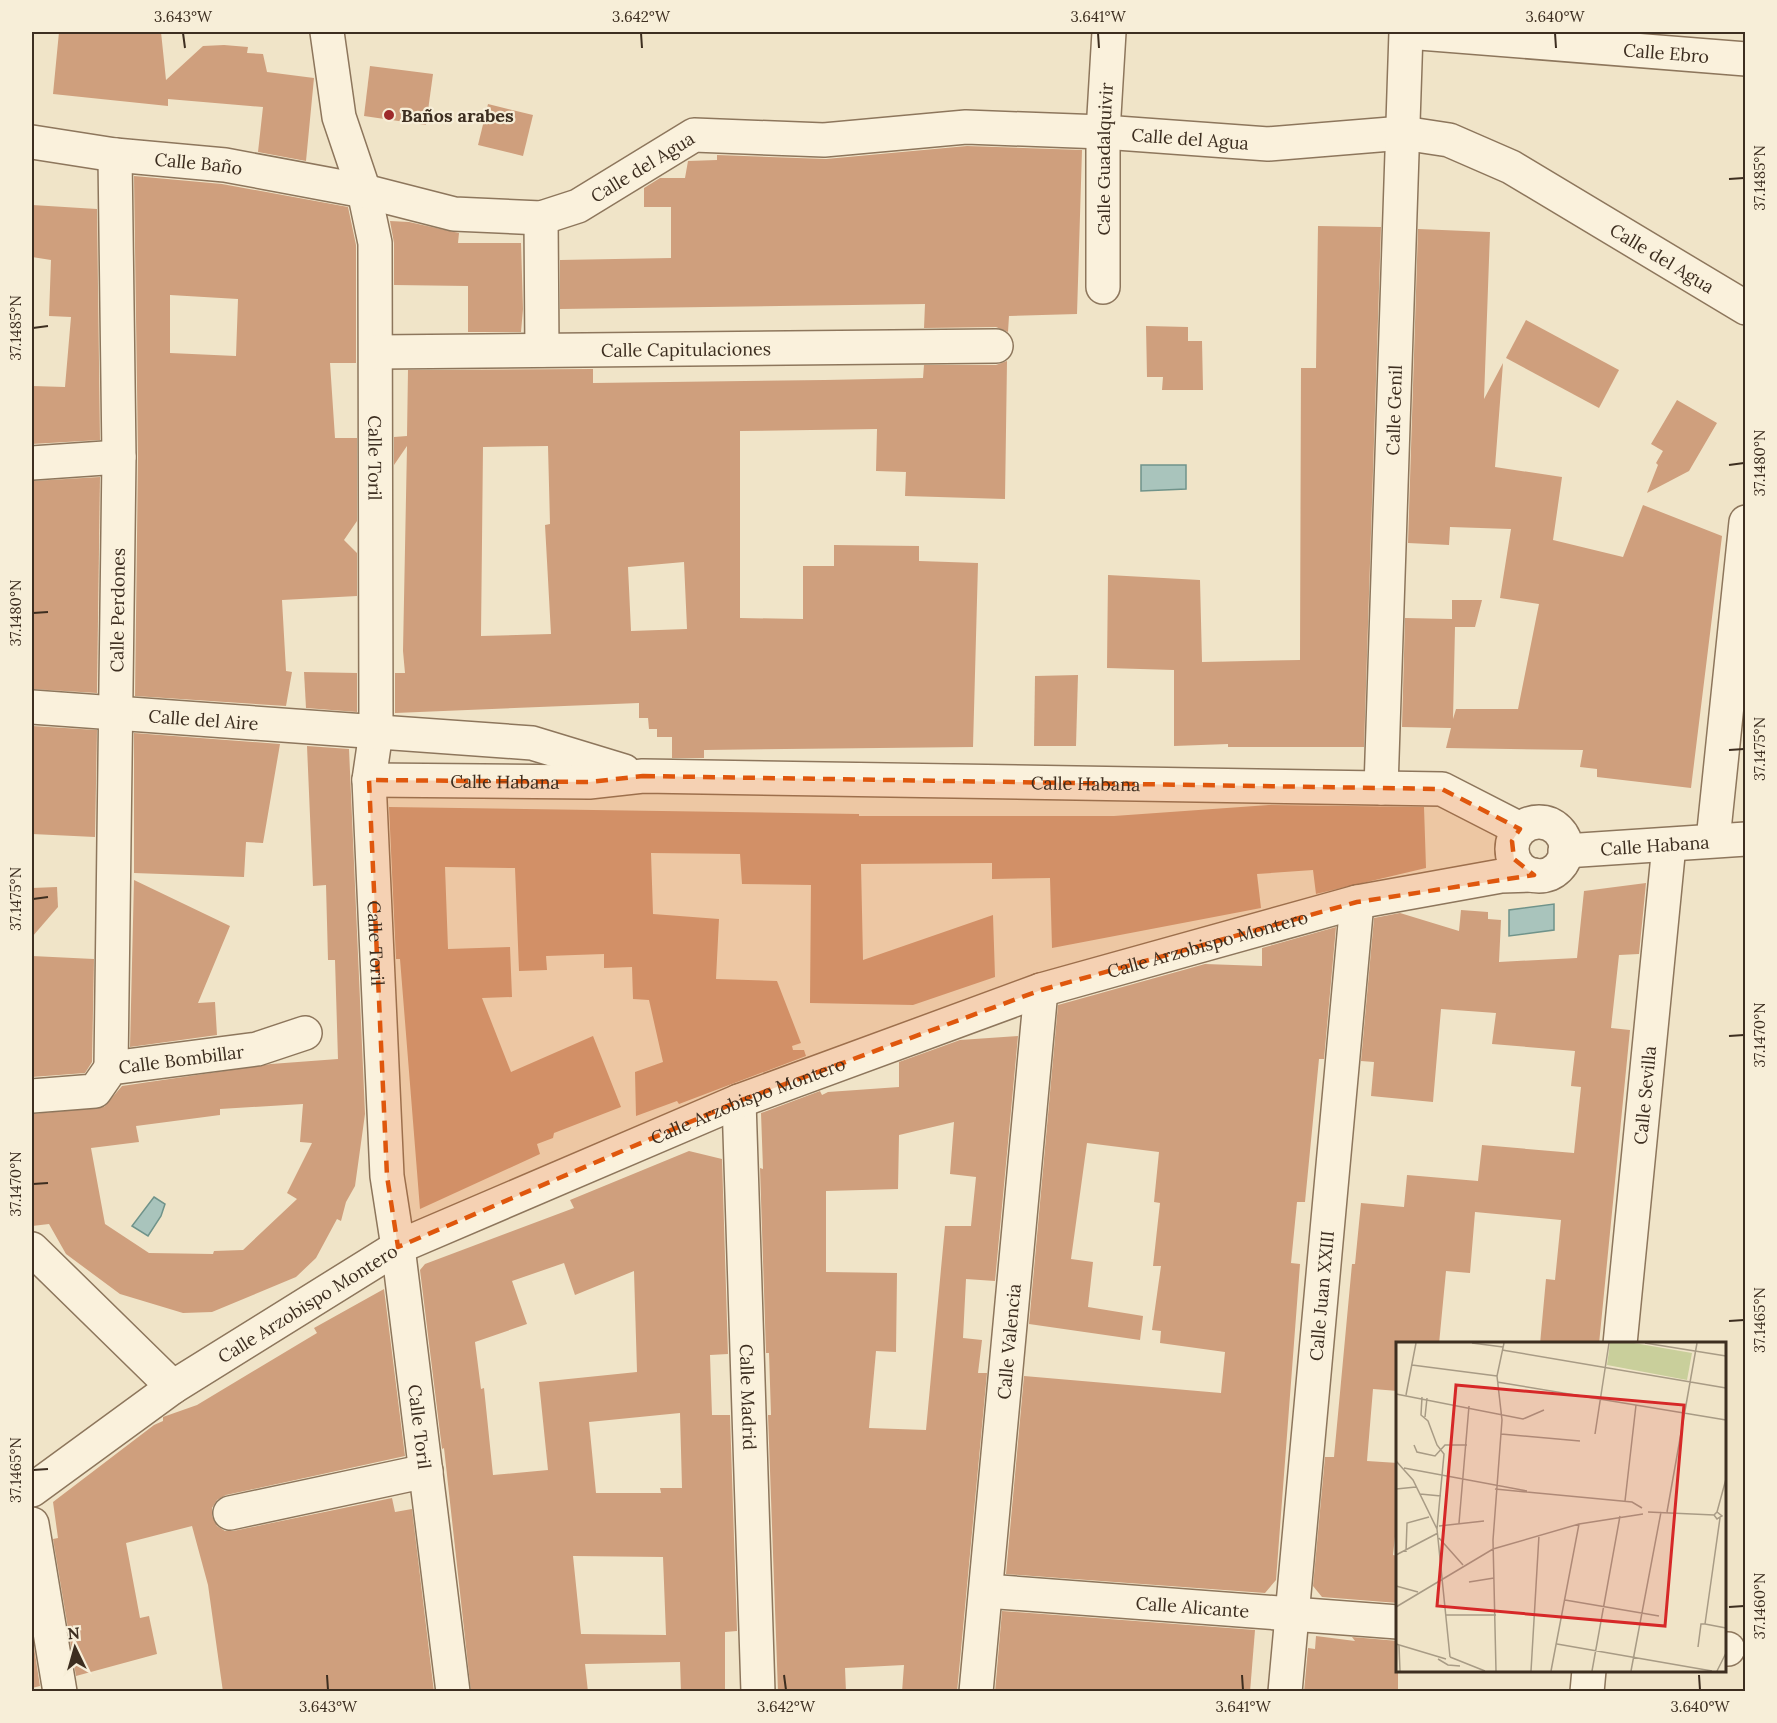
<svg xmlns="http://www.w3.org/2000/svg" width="1777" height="1723" font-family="Lora,serif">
  <rect width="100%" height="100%" fill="#f0e4c8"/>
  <g fill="#a9c4bc" stroke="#6f938a" stroke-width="1.5">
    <polygon points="1141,465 1186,465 1186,489 1141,491"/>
    <polygon points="1554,904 1554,930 1509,936 1509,910"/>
    <polygon points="154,1197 165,1204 161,1216 148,1236 132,1226"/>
  </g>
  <g fill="#cf9f7d" fill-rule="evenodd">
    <polygon points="59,32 161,32 166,80 203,46 224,45 248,47 247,53 263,54 267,72 314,78 306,161 258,152 263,107 168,99 168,106 53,94"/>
    <polygon points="370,66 433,74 426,125 364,116"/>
    <polygon points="488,104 533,115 523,156 478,145"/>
    <polygon points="967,146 1082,150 1077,314 1009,316 1008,332 996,327 924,328 925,304 560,309 560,260 671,258 671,207 644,207 644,188 660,178 685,178 688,161 717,160 717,155 826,159"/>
    <path d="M 134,176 L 222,184 L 348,207 L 356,245 L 356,363 L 330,363 L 335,438 L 357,438 L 357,521 L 344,540 L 357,553 L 357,596 L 282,600 L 286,671 L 292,672 L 286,706 L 135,696 L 138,457 ZM 170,295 L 238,299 L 236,356 L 170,353 Z"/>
    <polygon points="32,205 97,209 100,440 32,444 32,386 65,387 71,317 49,316 51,260 32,257"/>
    <polygon points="390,221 409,222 459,233 458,243 521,243 523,309 521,332 468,332 468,286 394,285 394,243"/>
    <polygon points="1318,226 1381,227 1364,747 1228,747 1228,744 1174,746 1174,670 1107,668 1108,575 1200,580 1202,662 1300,660 1301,368 1316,368"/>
    <polygon points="1418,229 1490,232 1484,399 1503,363 1495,467 1562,477 1553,540 1623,557 1643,505 1722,536 1691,788 1597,777 1597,769 1580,767 1583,750 1446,748 1451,728 1402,727 1405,618 1452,619 1452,600 1482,600 1475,627 1455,627 1453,719 1456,709 1518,709 1539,604 1500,598 1511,529 1450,527 1449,545 1408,543"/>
    <polygon points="1526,320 1619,370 1599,408 1506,358"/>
    <polygon points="1146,326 1188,327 1188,341 1202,341 1203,390 1162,390 1163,377 1147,377"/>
    <path d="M 1007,361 L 1005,499 L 905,496 L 906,472 L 876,471 L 877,429 L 740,431 L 740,618 L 803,619 L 803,566 L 834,566 L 834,545 L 919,546 L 919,561 L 978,563 L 973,747 L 704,750 L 704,758 L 672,758 L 672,737 L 657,737 L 657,729 L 649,729 L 648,718 L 639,718 L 639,703 L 395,713 L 395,673 L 405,673 L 403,651 L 407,446 L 394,465 L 394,437 L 407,436 L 408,370 L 593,369 L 593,383 L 825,380 L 923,378 L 924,365 L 996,365 ZM 548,446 L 550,524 L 545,525 L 551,634 L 481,636 L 483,447 ZM 684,562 L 687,629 L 631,631 L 628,567 Z"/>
    <polygon points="1677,400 1717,423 1689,471 1647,493 1658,465 1656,463 1663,451 1651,444"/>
    <polygon points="100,477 97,693 32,689 32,481"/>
    <polygon points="304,672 357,673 357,712 306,708"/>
    <polygon points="1078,675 1076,746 1034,746 1035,676"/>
    <polygon points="32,726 97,730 95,837 32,834"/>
    <polygon points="134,733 280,744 263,843 246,842 244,877 134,873"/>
    <path d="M 307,746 L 349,749 L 365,1114 L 355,1186 L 346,1202 L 341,1221 L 337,1219 L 316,1258 L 296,1277 L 212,1312 L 183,1313 L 120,1294 L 66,1254 L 49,1224 L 32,1226 L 32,1114 L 104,1107 L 122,1086 L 271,1064 L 338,1059 L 335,960 L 328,960 L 326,885 L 313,886 ZM 303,1104 L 300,1142 L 312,1143 L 287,1193 L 297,1199 L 243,1250 L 214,1251 L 213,1254 L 149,1253 L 105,1224 L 91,1148 L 139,1142 L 136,1126 L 220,1115 L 220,1109 Z"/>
    <polygon points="1269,805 1424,807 1426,868 1316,894 1313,870 1257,874 1261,908 1052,948 1050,878 992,879 992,863 861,864 863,960 993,915 995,977 913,1005 810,1003 811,885 742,884 740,854 651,853 653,914 719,919 716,979 777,981 801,1043 792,1046 793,1050 804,1050 806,1056 679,1104 677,1101 636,1116 635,1072 663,1062 649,1000 633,999 632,967 604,968 604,954 546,956 547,970 519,971 515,868 445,867 448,949 510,947 512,997 482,998 511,1072 593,1036 621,1107 554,1133 553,1138 537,1144 540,1154 420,1209 400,959 396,959 389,807 859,814 859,816 1114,816"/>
    <polygon points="134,880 230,926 198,1003 215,1002 217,1035 130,1047"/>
    <polygon points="1646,883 1639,954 1619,955 1611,1028 1630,1030 1599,1344 1540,1344 1546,1279 1555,1280 1561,1220 1475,1212 1470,1273 1446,1271 1439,1344 1398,1344 1398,1391 1373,1389 1367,1461 1398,1463 1398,1509 1393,1555 1398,1556 1398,1603 1322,1597 1313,1586 1325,1457 1334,1457 1352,1264 1355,1264 1361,1203 1404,1207 1407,1175 1478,1181 1482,1145 1574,1153 1581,1087 1571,1086 1575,1051 1492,1044 1496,1013 1441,1009 1433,1102 1371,1096 1374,1062 1361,1061 1374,918 1400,913 1459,931 1461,910 1488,912 1488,919 1501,920 1499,962 1577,958 1584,891"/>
    <polygon points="57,887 58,907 32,937 32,888"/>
    <polygon points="1336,927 1324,1059 1319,1059 1305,1202 1297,1202 1291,1263 1300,1264 1276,1580 1265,1593 1006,1574 1024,1376 1221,1393 1225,1352 1160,1343 1161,1331 1152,1330 1161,1266 1153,1266 1160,1203 1154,1202 1159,1152 1087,1143 1071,1259 1093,1262 1088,1307 1143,1316 1140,1340 1029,1324 1058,1005 1205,964 1262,966 1262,948"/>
    <polygon points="32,956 94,959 92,1062 85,1073 32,1077"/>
    <path d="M 1018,1036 L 995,1281 L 966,1279 L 963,1338 L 982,1340 L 978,1373 L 987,1373 L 957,1692 L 902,1692 L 904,1665 L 845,1668 L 846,1692 L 778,1692 L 768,1415 L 771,1415 L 769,1353 L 766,1353 L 760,1168 L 763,1169 L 761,1113 L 820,1091 L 822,1095 L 828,1092 L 899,1087 L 899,1062 L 960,1040 ZM 954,1122 L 950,1174 L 976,1177 L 971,1226 L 945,1226 L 926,1430 L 869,1428 L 876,1351 L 896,1352 L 897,1273 L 826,1272 L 826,1191 L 898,1189 L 899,1135 Z"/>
    <path d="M 689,1151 L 722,1159 L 728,1354 L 710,1355 L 712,1415 L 730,1415 L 737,1631 L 725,1632 L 725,1692 L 681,1692 L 680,1662 L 585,1664 L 588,1692 L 471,1692 L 444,1448 L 442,1449 L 420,1270 L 425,1264 L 574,1208 L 570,1200 ZM 564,1263 L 575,1295 L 634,1271 L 637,1372 L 539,1382 L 548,1470 L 493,1475 L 484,1388 L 481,1389 L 475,1342 L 527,1324 L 512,1281 ZM 680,1413 L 682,1488 L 660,1488 L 661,1493 L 596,1493 L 589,1422 ZM 573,1556 L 663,1557 L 666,1635 L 581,1634 Z"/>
    <polygon points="384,1289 405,1456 226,1495 217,1500 212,1508 212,1516 217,1526 225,1531 233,1531 392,1498 395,1512 412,1509 434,1692 223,1692 208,1585 192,1526 126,1543 140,1618 149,1616 157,1654 76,1676 53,1539 58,1538 53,1502 154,1425 163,1421 163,1417 197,1405 317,1333 314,1328"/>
    <polygon points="1002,1611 1255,1630 1250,1692 995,1692"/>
    <polygon points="32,1635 40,1686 32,1688"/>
    <polygon points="1316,1636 1355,1641 1352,1637 1398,1641 1398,1692 1304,1692 1308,1648 1315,1649"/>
  </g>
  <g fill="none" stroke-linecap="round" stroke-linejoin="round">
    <g stroke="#8d765c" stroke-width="36">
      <g id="minor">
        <path id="s1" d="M 327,32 L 339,117 L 364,191 L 375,243 L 376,732 L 369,780 L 387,1176 L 398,1247 L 453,1692"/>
        <path id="s2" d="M 1407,32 L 1746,59"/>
        <path id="s3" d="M 32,142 L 115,155 L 225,165 L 364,191 L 454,214 L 541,218 L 578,206 L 694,135 L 824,140 L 966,127 L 1103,132 L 1268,144 L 1403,133 L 1449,140 L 1511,167 L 1746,308"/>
        <polyline points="541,218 542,350"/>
        <path id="s4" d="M 1103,287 L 1103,132 L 1109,32"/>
        <path id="s5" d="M 377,352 L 996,346"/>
        <polyline points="32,463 119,457"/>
        <path id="s6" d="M 32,707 L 532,743 L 624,771"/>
        <path id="s7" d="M 369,780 L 589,782 L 643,776 L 1442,789 L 1520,829"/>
        <path id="s8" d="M 1381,788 L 1406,32"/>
        <circle cx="1539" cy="849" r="27"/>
        <polyline points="1713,840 1746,522"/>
        <path id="s9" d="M 1565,851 L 1746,839"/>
        <path id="s10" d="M 111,1068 L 119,457 L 115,155"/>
        <path id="s11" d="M 32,1096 L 95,1091 L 111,1068 L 257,1049 L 305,1033"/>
        <path id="s12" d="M 739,1101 L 758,1692"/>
        <polyline points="32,1249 173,1387"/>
        <path id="s13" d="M 1620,1344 L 1669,845"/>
        <path id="s14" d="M 32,1490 L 173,1387 L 398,1247 L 739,1101 L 1041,990 L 1357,902 L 1501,876 L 1534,875"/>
        <polyline points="230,1513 426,1471"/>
        <polyline points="32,1524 60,1692"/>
        <path id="s15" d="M 986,1591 L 1398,1622"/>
        <polyline points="1724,1649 1728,1649"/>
        <path id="s16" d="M 976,1692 L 1041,990"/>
        <path id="s17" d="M 1285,1692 L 1357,902"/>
        <polyline points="1587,1692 1589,1670"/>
      </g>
    </g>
    <use href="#minor" stroke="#faf1dc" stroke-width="33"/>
  </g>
  <path fill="#df570d" fill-opacity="0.2" stroke="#df570d" stroke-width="4.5" stroke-dasharray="12 8" stroke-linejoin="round" d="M 643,776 L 1442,789 L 1520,829 L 1512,841 L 1514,859 L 1534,875 L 1357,902 L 1041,990 L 739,1101 L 398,1247 L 387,1176 L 369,780 L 589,782 Z"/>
  <path fill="none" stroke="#3d2e20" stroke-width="2" d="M 183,33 L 185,48M 641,33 L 642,48M 1098,33 L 1099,48M 1555,33 L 1556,48M 1729,179 L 1744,178M 33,328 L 48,326M 1729,465 L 1744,463M 33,613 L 48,612M 1729,750 L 1744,749M 33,899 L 48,897M 1729,1036 L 1744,1035M 33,1184 L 48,1183M 1729,1321 L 1744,1320M 33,1470 L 48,1469M 1729,1607 L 1744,1606M 327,1675 L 328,1690M 784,1675 L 786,1690M 1242,1675 L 1243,1690M 1699,1675 L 1700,1690"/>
  <circle fill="#9e2a2b" stroke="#f7eed8" stroke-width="2" cx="389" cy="115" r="6"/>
  <g text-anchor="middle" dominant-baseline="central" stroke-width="4.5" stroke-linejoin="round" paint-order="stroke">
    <g font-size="18" fill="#3d2e20" stroke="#f7eed8">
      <text stroke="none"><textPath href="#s2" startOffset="260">Calle Ebro</textPath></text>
      <text stroke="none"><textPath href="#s3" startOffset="1188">Calle del Agua</textPath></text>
      <text stroke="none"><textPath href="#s4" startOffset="128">Calle Guadalquivir</textPath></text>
      <text stroke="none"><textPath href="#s3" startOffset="168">Calle Baño</textPath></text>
      <text stroke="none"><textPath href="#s3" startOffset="630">Calle del Agua</textPath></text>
      <text stroke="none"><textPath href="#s3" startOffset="1692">Calle del Agua</textPath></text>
      <text stroke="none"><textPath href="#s5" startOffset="309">Calle Capitulaciones</textPath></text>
      <text stroke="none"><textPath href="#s8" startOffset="378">Calle Genil</textPath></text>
      <text stroke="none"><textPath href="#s1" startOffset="432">Calle Toril</textPath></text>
      <text stroke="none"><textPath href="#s10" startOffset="458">Calle Perdones</textPath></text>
      <text stroke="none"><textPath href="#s6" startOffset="172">Calle del Aire</textPath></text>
      <text stroke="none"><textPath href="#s7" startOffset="136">Calle Habana</textPath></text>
      <text stroke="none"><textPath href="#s7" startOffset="717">Calle Habana</textPath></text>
      <text stroke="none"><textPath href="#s9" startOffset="90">Calle Habana</textPath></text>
      <text stroke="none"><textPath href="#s1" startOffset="918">Calle Toril</textPath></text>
      <text stroke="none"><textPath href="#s14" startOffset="1305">Calle Arzobispo Montero</textPath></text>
      <text stroke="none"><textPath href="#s11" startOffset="162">Calle Bombillar</textPath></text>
      <text stroke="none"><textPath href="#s13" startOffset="250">Calle Sevilla</textPath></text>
      <text stroke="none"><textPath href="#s14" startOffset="819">Calle Arzobispo Montero</textPath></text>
      <text stroke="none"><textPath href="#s17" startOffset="398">Calle Juan XXIII</textPath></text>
      <text stroke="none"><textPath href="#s14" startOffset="333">Calle Arzobispo Montero</textPath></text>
      <text stroke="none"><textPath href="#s16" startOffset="352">Calle Valencia</textPath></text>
      <text stroke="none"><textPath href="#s12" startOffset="296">Calle Madrid</textPath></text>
      <text stroke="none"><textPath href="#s1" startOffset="1404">Calle Toril</textPath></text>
      <text stroke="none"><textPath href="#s15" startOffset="207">Calle Alicante</textPath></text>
    </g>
    <g font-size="18" font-weight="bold" fill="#3d2e20" stroke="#f7eed8" text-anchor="start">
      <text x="401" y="115">Baños arabes</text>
    </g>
  </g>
  <g transform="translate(1396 1342)">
    <rect width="330" height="330" fill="#f0e4c8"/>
    <path d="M 214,1 L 238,1 L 296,11 L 291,38 L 211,23 Z" fill="#c9cf9b"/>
    <path fill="none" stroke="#a89b85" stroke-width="1.5" d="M 76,1 L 107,5M 249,1 L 330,14M 106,8 L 330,46M 16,23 L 101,34M 101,40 L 330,78M 0,52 L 127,77 L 148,68M 10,53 L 20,1M 26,55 L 25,73 L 32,79 L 41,103 L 48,112 L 41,187M 29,75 L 31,56M 105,92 L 184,99M 199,92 L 213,1M 18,103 L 21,110 L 39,114 L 49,103 L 71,103M 0,119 L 17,138 L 41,187 L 54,315M 8,126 L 131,149M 0,147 L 20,145M 99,147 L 236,160 L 246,166M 24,152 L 45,154M 229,159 L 240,63M 252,170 L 318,173 L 321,170 L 326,174 L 321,177 L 318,173M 271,170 L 301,1M 321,170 L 330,137M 63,181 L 73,64M 43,184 L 88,179M 43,196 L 67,223M 10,210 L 11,181 L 33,175M 0,213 L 42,191M 73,240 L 98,236M 0,244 L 22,250M 169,258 L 263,274M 0,265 L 97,207 L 183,182 L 247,172M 50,273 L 100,273M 309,282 L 324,176M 309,282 L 330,286M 0,302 L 50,317M 161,302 L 316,329M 3,303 L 4,329M 302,305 L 305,282 L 309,282M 54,315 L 89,329M 42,317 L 52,323 L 64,324M 100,329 L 97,198 L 106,78 L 101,34 L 108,1M 135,329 L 143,193M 155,329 L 183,182M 196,329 L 224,174M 235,329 L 265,170M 321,329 L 330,311"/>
    <path fill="#d62828" fill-opacity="0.15" stroke="#d62828" stroke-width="3" d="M 60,43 L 288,63 L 269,284 L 41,264 Z"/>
    <rect width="330" height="330" fill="none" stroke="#3d2e20" stroke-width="3"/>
  </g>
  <rect width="1777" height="1723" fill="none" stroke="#f7eed8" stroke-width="66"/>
  <g transform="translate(75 1648) rotate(355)" stroke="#f7eed8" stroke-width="4.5" paint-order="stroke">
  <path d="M0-4.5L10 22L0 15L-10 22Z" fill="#3d2e20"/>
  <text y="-9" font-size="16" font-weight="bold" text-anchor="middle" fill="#3d2e20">N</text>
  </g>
  <rect x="33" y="33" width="1711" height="1657" fill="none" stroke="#3d2e20" stroke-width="2"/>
  <g font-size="15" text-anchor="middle" fill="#3d2e20">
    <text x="183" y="22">3.643°W</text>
    <text x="641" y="22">3.642°W</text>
    <text x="1098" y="22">3.641°W</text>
    <text x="1555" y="22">3.640°W</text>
    <text transform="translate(1760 178) rotate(-90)" y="5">37.1485°N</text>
    <text transform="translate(16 328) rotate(-90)" y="5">37.1485°N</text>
    <text transform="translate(1760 463) rotate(-90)" y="5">37.1480°N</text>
    <text transform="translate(16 613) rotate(-90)" y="5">37.1480°N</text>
    <text transform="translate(1760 749) rotate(-90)" y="5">37.1475°N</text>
    <text transform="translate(16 899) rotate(-90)" y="5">37.1475°N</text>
    <text transform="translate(1760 1035) rotate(-90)" y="5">37.1470°N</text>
    <text transform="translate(16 1184) rotate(-90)" y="5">37.1470°N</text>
    <text transform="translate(1760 1320) rotate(-90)" y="5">37.1465°N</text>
    <text transform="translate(16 1470) rotate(-90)" y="5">37.1465°N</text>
    <text transform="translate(1760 1606) rotate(-90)" y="5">37.1460°N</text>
    <text x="328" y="1712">3.643°W</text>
    <text x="786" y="1712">3.642°W</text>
    <text x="1243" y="1712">3.641°W</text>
    <text x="1700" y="1712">3.640°W</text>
  </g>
</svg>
